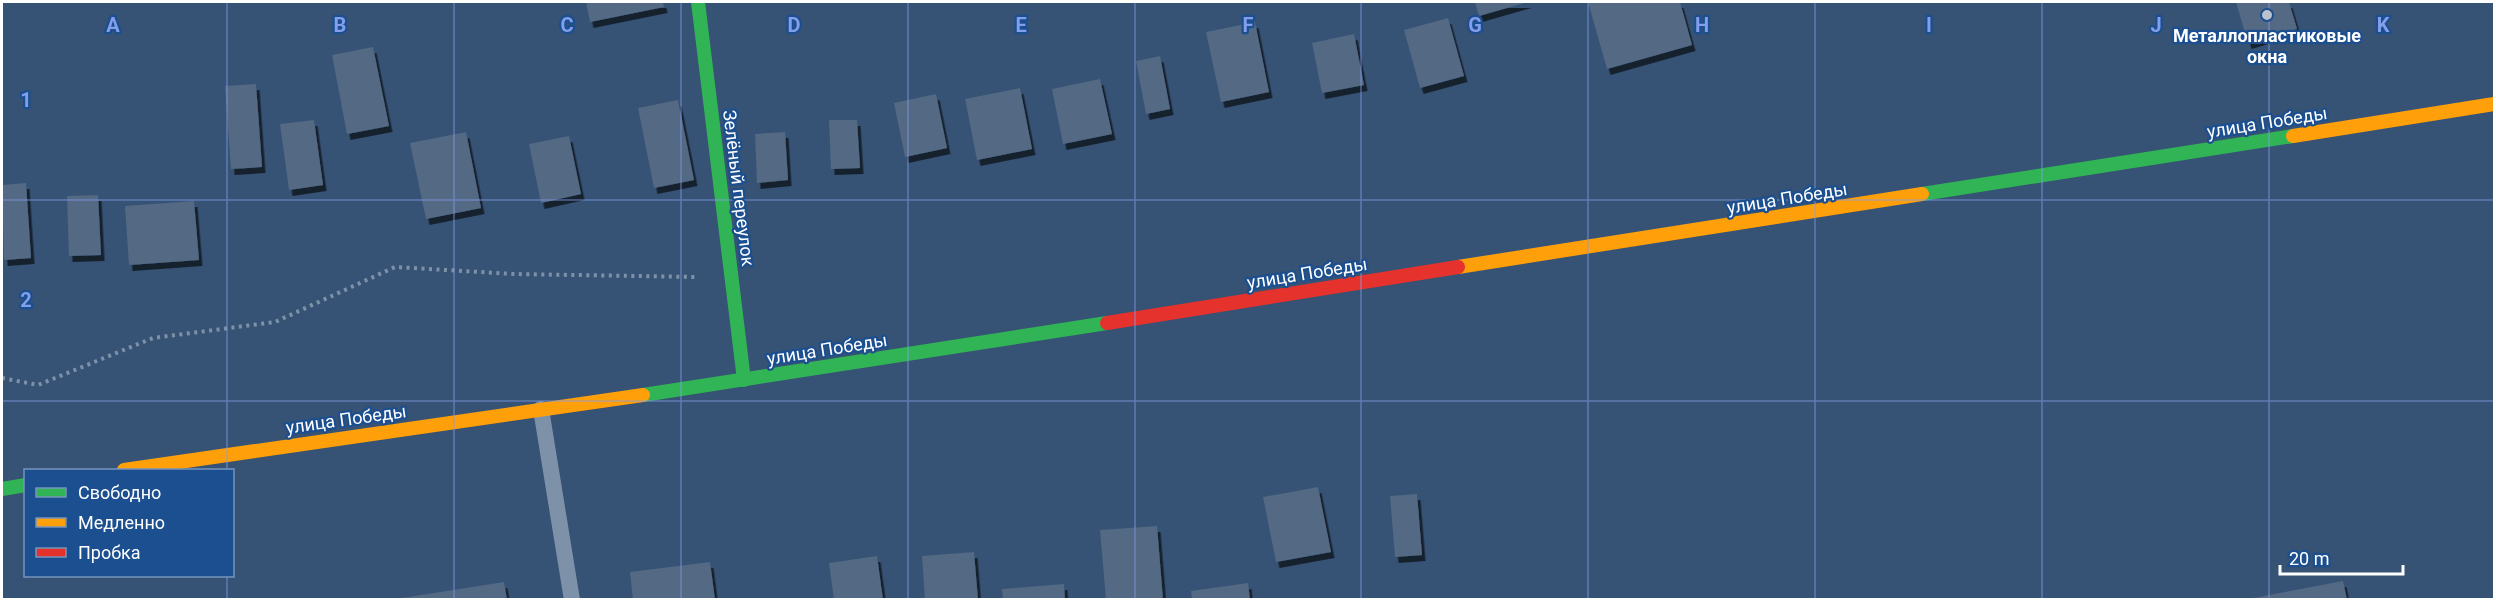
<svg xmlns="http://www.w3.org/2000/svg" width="2496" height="601" font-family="Roboto,sans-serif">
  <defs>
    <filter id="shadow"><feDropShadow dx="3.5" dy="6" stdDeviation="0" flood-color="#0009"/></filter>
  </defs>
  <rect width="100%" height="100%" fill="#365274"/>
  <g fill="#526984" filter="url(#shadow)">
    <polygon points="586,2 663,2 664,7 590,22"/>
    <polygon points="1475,2 1528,2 1479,16"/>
    <polygon points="1588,2 1680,2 1692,45 1607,69"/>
    <polygon points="2236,2 2289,2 2297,29 2248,43"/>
    <polygon points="1448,18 1464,76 1420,88 1404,30"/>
    <polygon points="1255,22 1269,92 1221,102 1206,32"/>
    <polygon points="1354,34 1364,85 1322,93 1312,43"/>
    <polygon points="373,47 389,126 347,134 332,55"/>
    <polygon points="1160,56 1170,109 1146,114 1136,61"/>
    <polygon points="1100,79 1112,134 1063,144 1052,89"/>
    <polygon points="256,84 262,167 231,169 225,86"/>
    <polygon points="1020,88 1032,149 977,160 965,99"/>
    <polygon points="936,94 947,148 905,157 894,103"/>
    <polygon points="678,100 694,180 654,188 638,108"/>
    <polygon points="314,120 323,185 289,190 280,124"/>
    <polygon points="829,120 857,120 860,168 831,169"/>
    <polygon points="466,132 481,208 426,219 410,143"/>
    <polygon points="785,132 788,180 757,183 755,134"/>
    <polygon points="569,136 581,194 541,203 529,144"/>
    <polygon points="26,183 31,258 4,260 2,185"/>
    <polygon points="98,195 101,255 69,256 67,196"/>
    <polygon points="194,201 199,260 129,265 125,206"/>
    <polygon points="1318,487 1331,552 1276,562 1263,497"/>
    <polygon points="1417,494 1422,555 1395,557 1390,496"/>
    <polygon points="1157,526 1163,600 1106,600 1100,530"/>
    <polygon points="974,552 978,600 925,600 922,556"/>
    <polygon points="877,556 883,600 834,600 829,563"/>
    <polygon points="710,562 715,600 633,600 630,572"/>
    <polygon points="2343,581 2347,600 2253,600 2253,598"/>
    <polygon points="504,582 507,600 402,600 402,598"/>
    <polygon points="1248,583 1250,600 1192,600 1191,591"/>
    <polygon points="1064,584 1065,600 1003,600 1002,589"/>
  </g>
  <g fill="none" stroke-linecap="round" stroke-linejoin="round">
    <polyline stroke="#7d92a8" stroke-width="4" stroke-dasharray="3 4.5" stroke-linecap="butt" points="2,378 38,385 153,338 275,322 395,267 514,274 695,277"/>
    <polyline stroke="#7d92a8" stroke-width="16" points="541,409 572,600"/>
    <g stroke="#30b455" stroke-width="14">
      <polyline points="698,2 744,380"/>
      <polyline points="1922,194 2293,136"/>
      <polyline points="643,395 1107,323"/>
      <polyline points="2,489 26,485"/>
    </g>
    <g stroke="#ff9f0a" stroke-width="14">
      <polyline points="2293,136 2494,104"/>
      <polyline points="1458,267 1922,194"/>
      <polyline points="124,470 643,395"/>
    </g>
    <polyline stroke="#e5322d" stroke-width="14" points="1107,323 1458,267"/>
  </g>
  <path fill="none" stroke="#839eea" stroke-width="1.5" stroke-opacity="0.55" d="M 227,2 L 227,470M 454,2 L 454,600M 681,2 L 681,600M 908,2 L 908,600M 1135,2 L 1135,600M 1361,2 L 1361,600M 1588,2 L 1588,600M 1815,2 L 1815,600M 2042,2 L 2042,600M 2269,2 L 2269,600M 2,200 L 2494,200M 2,401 L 2494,401M 227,576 L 227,600"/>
  <circle fill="#b9c2ce" stroke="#1b4f8f" stroke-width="2" cx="2267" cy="15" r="6"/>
  <g text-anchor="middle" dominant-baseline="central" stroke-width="4.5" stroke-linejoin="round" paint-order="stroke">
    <g font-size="18" font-weight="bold" fill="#fff" stroke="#1b4f8f">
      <text x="2267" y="35">Металлопластиковые<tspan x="2267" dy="21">окна</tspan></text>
    </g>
    <g font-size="18" fill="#fff" stroke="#1b4f8f">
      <text transform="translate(2267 122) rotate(-9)">улица Победы</text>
      <text transform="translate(739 188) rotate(83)">Зелёный переулок</text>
      <text transform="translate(1787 198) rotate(-9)">улица Победы</text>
      <text transform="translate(1307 273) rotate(-9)">улица Победы</text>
      <text transform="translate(827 349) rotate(-9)">улица Победы</text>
      <text transform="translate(346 419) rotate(-8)">улица Победы</text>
    </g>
  </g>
  <g font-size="20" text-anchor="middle" font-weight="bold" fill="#839eea" stroke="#1b4f8f" stroke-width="4.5" stroke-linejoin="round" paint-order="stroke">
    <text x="113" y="32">A</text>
    <text x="340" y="32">B</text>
    <text x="567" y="32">C</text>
    <text x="794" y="32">D</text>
    <text x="1021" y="32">E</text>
    <text x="1248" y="32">F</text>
    <text x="1475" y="32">G</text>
    <text x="1702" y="32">H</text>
    <text x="1929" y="32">I</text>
    <text x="2156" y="32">J</text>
    <text x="2383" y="32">K</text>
    <text x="26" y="107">1</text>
    <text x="26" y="307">2</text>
  </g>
  <rect width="2496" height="601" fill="none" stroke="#ffffff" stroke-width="6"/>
  <rect x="24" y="469" width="210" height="108" fill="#1b4f8f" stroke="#7695bc" stroke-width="1.5"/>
  <rect x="36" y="488" width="30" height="9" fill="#30b455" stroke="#7695bc" stroke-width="1.5"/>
  <text x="78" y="499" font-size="18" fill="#ffffff">Свободно</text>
  <rect x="36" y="518" width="30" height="9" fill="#ff9f0a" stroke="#7695bc" stroke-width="1.5"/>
  <text x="78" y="529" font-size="18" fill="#ffffff">Медленно</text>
  <rect x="36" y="548" width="30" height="9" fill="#e5322d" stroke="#7695bc" stroke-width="1.5"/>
  <text x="78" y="559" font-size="18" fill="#ffffff">Пробка</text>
  <path d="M2280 565v9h123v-9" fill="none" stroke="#ffffff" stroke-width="3"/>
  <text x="2289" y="565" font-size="18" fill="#ffffff" stroke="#1b4f8f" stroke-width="4.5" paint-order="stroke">20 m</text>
</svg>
